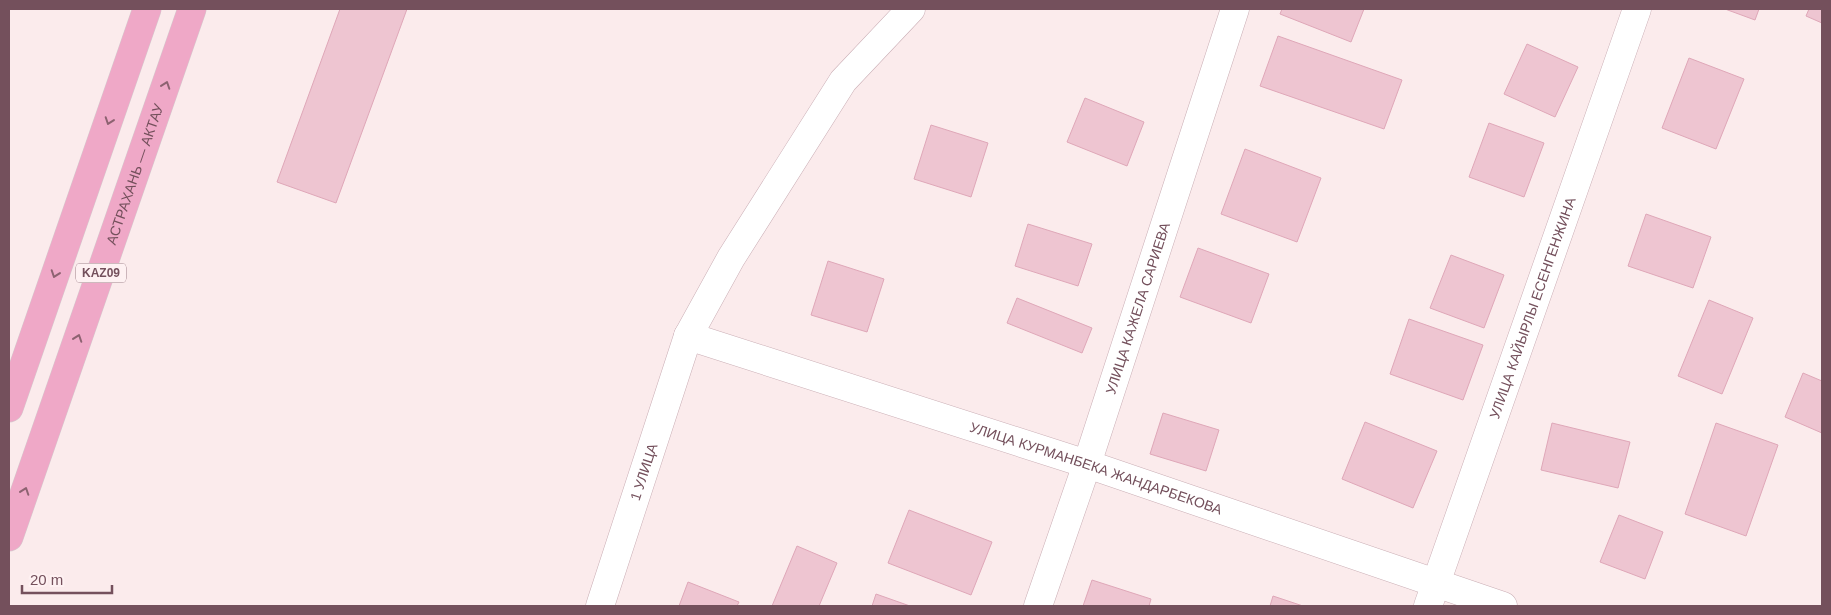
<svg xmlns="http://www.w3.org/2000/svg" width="1831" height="615" font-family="Helvetica,sans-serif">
  <rect width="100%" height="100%" fill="#fbebec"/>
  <g fill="#eec5d1" stroke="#dfa7b8">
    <polygon points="340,9 407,9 336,203 277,182"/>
    <polygon points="1282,9 1364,9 1351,42 1280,14"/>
    <polygon points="1725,9 1759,9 1755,20"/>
    <polygon points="1809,9 1822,9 1822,23 1806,16"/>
    <polygon points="1278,36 1402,80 1384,129 1260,86"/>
    <polygon points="1527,44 1578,67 1555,117 1504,94"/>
    <polygon points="1689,58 1744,79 1716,149 1662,128"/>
    <polygon points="1085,98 1144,122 1127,166 1067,142"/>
    <polygon points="1489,123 1544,143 1524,197 1469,177"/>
    <polygon points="931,125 988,143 971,197 914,179"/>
    <polygon points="1245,149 1321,178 1297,242 1221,214"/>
    <polygon points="1646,214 1711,237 1693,288 1628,266"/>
    <polygon points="1028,224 1092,244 1078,286 1015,266"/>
    <polygon points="1198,248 1269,274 1251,323 1180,297"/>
    <polygon points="1451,255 1504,275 1484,328 1430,308"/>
    <polygon points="828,261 884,279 867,332 811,315"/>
    <polygon points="1017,298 1092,328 1082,353 1007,323"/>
    <polygon points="1709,300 1753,318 1722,394 1678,376"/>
    <polygon points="1409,319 1483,345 1463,400 1390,374"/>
    <polygon points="1803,373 1822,381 1822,433 1785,417"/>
    <polygon points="1163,413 1219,430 1206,471 1150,454"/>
    <polygon points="1365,422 1437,451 1413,508 1342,479"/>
    <polygon points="1552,423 1630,442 1618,488 1541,470"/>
    <polygon points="1716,423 1778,445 1746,536 1685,514"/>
    <polygon points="909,510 992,542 971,595 888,563"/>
    <polygon points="1619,515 1663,532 1645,579 1600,562"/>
    <polygon points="797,546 837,563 819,606 772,606"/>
    <polygon points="1092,580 1151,599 1149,606 1083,606"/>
    <polygon points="688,582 739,602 737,606 679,606"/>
    <polygon points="876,594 910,606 872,606"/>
    <polygon points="1273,596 1303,606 1270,606"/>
  </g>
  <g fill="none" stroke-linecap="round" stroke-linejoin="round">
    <g stroke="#caaeb5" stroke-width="29">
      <g id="minor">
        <path id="s1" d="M 688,336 L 1087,464 L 1503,606"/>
        <path id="s2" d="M 600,606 L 688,336 L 731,258 L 843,81 L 911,9"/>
        <path id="s3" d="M 1038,606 L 1087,464 L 1235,9"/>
        <path id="s4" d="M 1428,606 L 1637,9"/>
      </g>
    </g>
    <g stroke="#d5cace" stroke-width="29">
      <g id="highway">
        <polyline points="9,408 147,9"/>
        <path id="s5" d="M 9,537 L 192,9"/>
      </g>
    </g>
    <use href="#minor" stroke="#fff" stroke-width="28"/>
    <use href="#highway" stroke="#efa8c7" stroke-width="28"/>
  </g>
  <defs><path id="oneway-chevron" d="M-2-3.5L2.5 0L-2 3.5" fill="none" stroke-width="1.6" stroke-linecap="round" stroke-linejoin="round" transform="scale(1.25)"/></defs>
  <g stroke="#8d6271">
    <use href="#oneway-chevron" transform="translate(166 85) rotate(-71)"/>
    <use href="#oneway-chevron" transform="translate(109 121) rotate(109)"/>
    <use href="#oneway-chevron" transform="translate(55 274) rotate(109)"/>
    <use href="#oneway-chevron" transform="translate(78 338) rotate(-71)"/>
    <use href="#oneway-chevron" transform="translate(25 491) rotate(-71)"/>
  </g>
  <g text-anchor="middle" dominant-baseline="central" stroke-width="5" stroke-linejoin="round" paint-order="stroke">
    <rect fill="#fef1f2" stroke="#9d8089" stroke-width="1" x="76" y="263.5" width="50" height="19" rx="4"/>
    <g font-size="12" font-weight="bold" fill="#74505c">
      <text x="101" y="273">KAZ09</text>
    </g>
    <g font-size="14" fill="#74505c" stroke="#fef1f2">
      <text stroke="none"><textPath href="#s5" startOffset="384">АСТРАХАНЬ — АКТАУ</textPath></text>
      <text stroke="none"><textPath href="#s4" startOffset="316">УЛИЦА КАЙЫРЛЫ ЕСЕНГЕНЖИНА</textPath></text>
      <text stroke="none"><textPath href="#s3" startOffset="314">УЛИЦА КАЖЕЛА САРИЕВА</textPath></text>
      <text stroke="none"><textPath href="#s1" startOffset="429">УЛИЦА КУРМАНБЕКА ЖАНДАРБЕКОВА</textPath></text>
      <text stroke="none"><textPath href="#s2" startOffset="141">1 УЛИЦА</textPath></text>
    </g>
  </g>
  <rect width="1831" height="615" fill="none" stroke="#74505c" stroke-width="20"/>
  <path d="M22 585v8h90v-8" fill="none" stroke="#74505c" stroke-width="2.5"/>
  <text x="30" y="585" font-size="15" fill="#74505c" stroke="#fef1f2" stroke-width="4" paint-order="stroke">20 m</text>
</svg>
